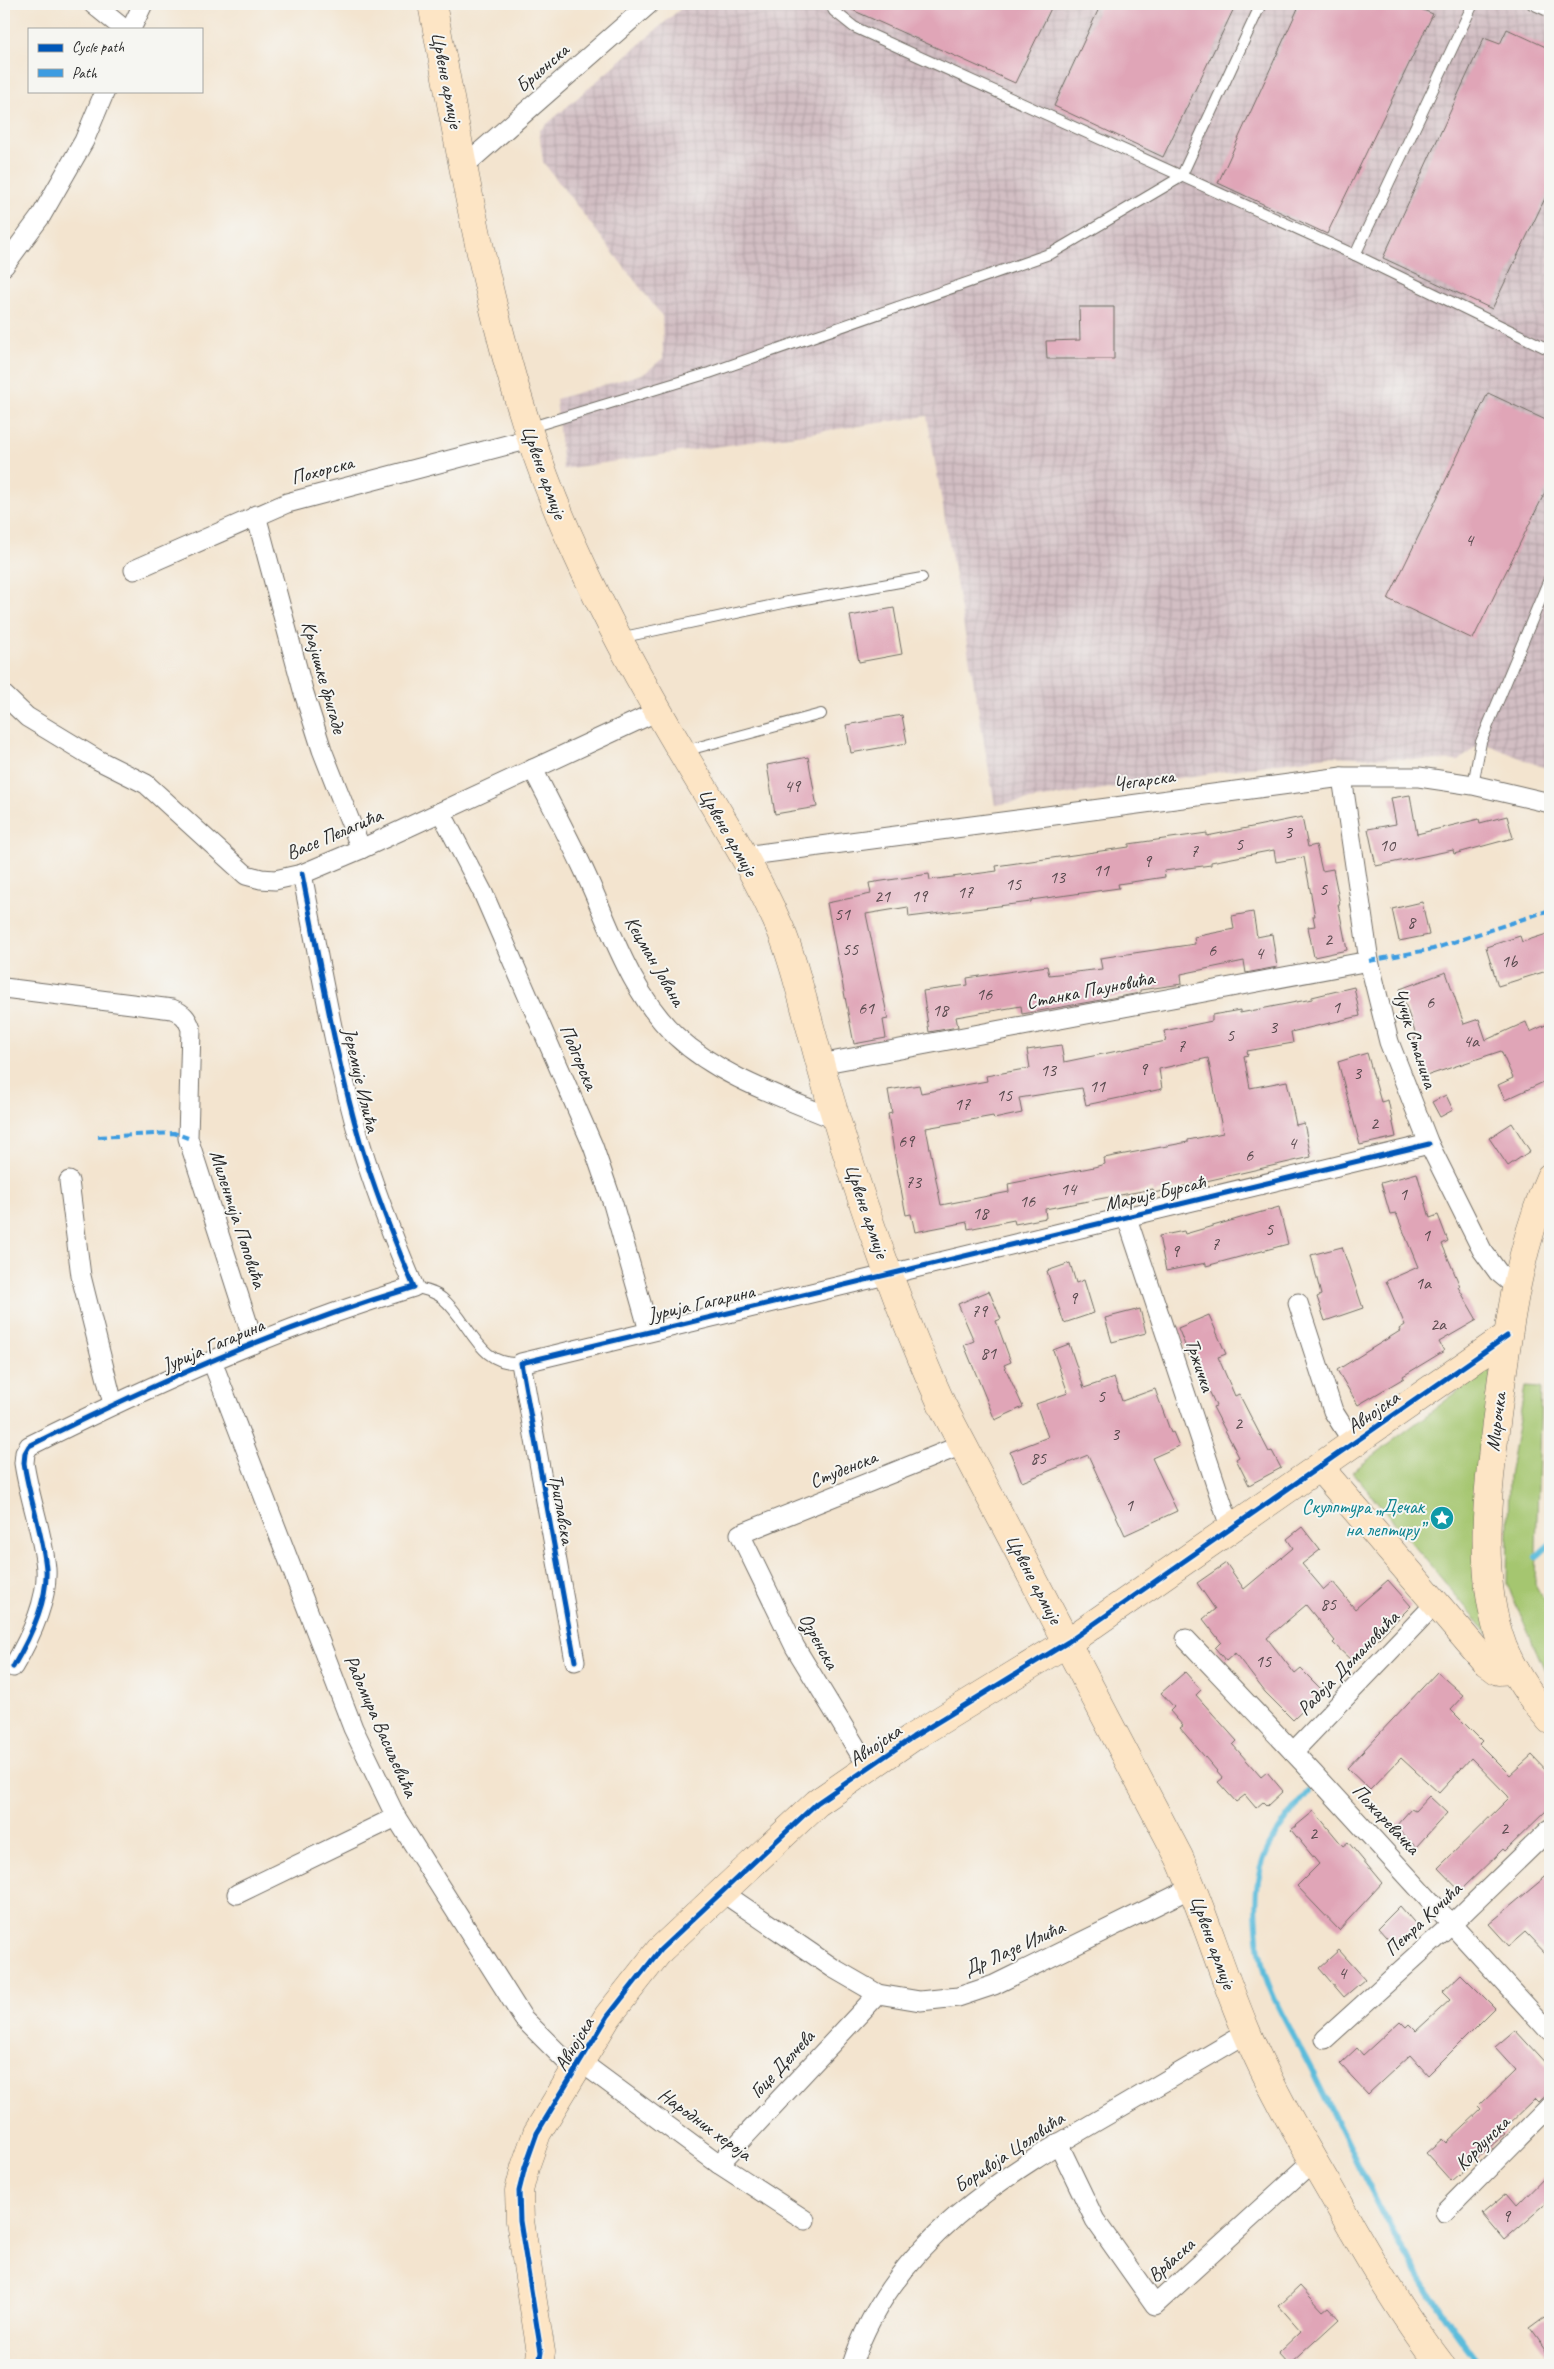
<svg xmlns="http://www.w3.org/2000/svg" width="1554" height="2369" font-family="Caveat,sans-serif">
  <defs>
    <pattern id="industrial-grid" width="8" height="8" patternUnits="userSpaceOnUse" patternTransform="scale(1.25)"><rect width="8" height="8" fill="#d2bec3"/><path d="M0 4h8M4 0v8" fill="none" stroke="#b4a3a8"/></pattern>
  </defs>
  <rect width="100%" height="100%" fill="#f6f6f2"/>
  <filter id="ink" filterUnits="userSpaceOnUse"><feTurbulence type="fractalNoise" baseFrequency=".02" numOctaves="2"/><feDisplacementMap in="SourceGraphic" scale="10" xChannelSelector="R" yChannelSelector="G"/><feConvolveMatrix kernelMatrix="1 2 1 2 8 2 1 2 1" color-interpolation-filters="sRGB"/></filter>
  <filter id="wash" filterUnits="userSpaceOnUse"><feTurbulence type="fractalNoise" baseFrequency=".0096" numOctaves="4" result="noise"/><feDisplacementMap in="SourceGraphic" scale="20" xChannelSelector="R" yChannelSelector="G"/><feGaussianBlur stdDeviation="1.12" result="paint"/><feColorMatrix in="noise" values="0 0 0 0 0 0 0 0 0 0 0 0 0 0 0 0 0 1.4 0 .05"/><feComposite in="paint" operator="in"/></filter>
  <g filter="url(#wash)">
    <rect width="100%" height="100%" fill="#f3e4cf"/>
    <polygon fill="url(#industrial-grid)" points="686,4 1550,4 1550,770 1481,742 1459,761 1328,756 995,805 927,416 563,469 556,399 645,373 663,358 662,316 543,162 539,131"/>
    <g fill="#a5c66f" stroke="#68784d">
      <polygon points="1491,1366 1489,1635 1352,1472"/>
      <polygon points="1525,1387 1541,1388 1535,1584 1550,1611 1550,1682 1507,1584 1509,1475"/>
    </g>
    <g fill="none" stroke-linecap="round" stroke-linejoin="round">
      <g stroke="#5cbcdb" stroke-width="6">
        <polyline points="1536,1557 1550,1544"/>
        <path d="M 1308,1792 C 1286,1819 1264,1844 1258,1880 C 1254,1909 1257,1946 1265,1974 C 1275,2007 1298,2042 1313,2073 C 1362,2174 1410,2277 1480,2365"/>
      </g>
    </g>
    <g id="blocks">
      <g fill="#e0a5b7" fill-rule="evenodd">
        <polygon points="839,4 1053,4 1015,83"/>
        <polygon points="1101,4 1236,4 1163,157 1054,106"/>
        <polygon points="1300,4 1408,4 1433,14 1327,234 1218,183"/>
        <polygon points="1507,29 1550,49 1550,188 1492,309 1383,258 1484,38 1500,44"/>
        <polygon points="1079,307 1114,307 1114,359 1047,359 1046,341 1080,340"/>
        <polygon points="1488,393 1550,422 1550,482 1473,639 1388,599"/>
        <polygon points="894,608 902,654 859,662 850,616"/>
        <polygon points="902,715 907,743 851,753 846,725"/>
        <polygon points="808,757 817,807 775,814 767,765"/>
        <polygon points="1410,795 1417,834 1479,819 1480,823 1507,816 1513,838 1454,854 1453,850 1376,866 1368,829 1396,824 1391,798"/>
        <polygon points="1302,817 1308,847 1316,845 1322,871 1333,869 1340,904 1338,904 1347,950 1314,957 1308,927 1315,926 1313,916 1315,916 1304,857 1276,862 1274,850 1211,862 1211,865 1164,871 1165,877 1118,884 1119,888 1031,900 1031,902 909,917 908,907 866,914 888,1019 883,1020 886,1038 854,1044 827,903 871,894 869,883 929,874 930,880 997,871 996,866 1129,847 1129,844 1164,839 1207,833 1207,836"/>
        <polygon points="1422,902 1429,935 1399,941 1392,909"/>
        <polygon points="1253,912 1257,937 1272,934 1277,967 1246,973 1244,961 1181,974 1182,984 1140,990 1140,993 1022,1014 1021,1006 956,1017 958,1027 929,1032 923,991 968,985 967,978 1047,966 1049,975 1102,969 1100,958 1195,944 1194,937 1234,929 1232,916"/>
        <polygon points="1550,933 1550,970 1498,986 1486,947 1520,936 1522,942"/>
        <polygon points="1446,972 1464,1024 1479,1019 1486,1040 1526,1022 1530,1032 1550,1023 1550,1079 1505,1100 1498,1085 1513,1078 1501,1051 1426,1076 1413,1039 1417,1038 1400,989"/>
        <path d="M 1354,987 L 1360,1016 L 1291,1032 L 1293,1043 L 1247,1051 L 1248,1055 L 1244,1056 L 1250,1088 L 1287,1081 L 1296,1125 L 1304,1123 L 1311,1157 L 1154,1193 L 1153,1189 L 1045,1209 L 1046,1218 L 1015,1224 L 1014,1220 L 968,1229 L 967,1222 L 915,1232 L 911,1214 L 906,1215 L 895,1158 L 888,1114 L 892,1113 L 888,1090 L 919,1085 L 921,1093 L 987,1081 L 986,1076 L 1030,1068 L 1027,1050 L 1061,1045 L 1064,1062 L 1166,1041 L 1164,1031 L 1212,1021 L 1212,1015 L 1240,1010 L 1240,1013 L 1312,999 L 1312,997 ZM 1208,1058 L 1223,1133 L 1188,1140 L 1188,1142 L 1104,1158 L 1105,1164 L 1094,1167 L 1008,1184 L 1009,1192 L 941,1205 L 926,1128 L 993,1116 L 994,1119 L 1022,1113 L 1019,1098 L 1082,1088 L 1086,1105 L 1162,1089 L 1159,1069 Z"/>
        <polygon points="1367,1053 1381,1102 1388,1100 1396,1137 1360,1145 1338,1062"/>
        <polygon points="1446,1095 1453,1110 1440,1117 1432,1102"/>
        <polygon points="1512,1123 1530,1151 1508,1166 1489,1138"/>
        <polygon points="1417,1173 1430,1218 1438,1215 1448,1241 1442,1244 1460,1286 1458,1287 1477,1320 1439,1342 1444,1351 1403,1376 1404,1378 1358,1405 1337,1370 1400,1331 1399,1329 1405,1325 1386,1281 1418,1267 1396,1213 1390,1214 1381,1183"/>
        <polygon points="1279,1207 1288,1244 1206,1266 1206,1263 1166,1271 1159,1236 1184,1231 1185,1234"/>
        <polygon points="1342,1247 1363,1308 1325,1321 1317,1297 1321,1295 1311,1255"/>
        <polygon points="1070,1263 1076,1283 1084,1280 1094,1313 1064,1323 1047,1271"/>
        <polygon points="989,1291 1001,1319 996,1321 1011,1362 1004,1365 1023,1407 995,1420 964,1345 974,1341 958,1304"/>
        <polygon points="1140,1309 1146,1333 1112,1342 1105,1318"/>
        <polygon points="1209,1315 1226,1354 1218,1357 1235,1396 1239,1394 1269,1452 1272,1451 1281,1468 1249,1485 1236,1459 1239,1457 1213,1407 1216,1406 1198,1366 1194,1367 1178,1328"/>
        <polygon points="1069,1344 1084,1388 1114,1378 1122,1401 1155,1389 1171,1433 1173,1432 1179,1446 1152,1458 1177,1511 1125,1535 1088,1455 1022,1482 1010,1452 1048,1437 1036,1404 1068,1393 1053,1350"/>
        <polygon points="1302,1527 1320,1550 1302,1564 1324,1590 1333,1582 1355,1609 1388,1580 1411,1606 1354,1663 1333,1643 1335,1641 1306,1605 1267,1638 1295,1674 1301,1669 1323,1691 1293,1720 1265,1692 1235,1653 1226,1661 1215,1648 1221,1642 1203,1619 1215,1609 1197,1583 1226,1563 1244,1589 1293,1548 1287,1539"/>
        <polygon points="1185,1672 1201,1690 1196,1695 1237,1741 1233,1745 1261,1777 1267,1772 1283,1791 1267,1806 1263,1802 1256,1808 1245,1795 1236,1802 1218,1782 1223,1778 1180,1728 1183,1726 1170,1711 1174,1707 1161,1693"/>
        <polygon points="1437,1672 1464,1696 1451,1710 1482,1741 1479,1744 1510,1775 1532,1755 1550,1774 1550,1807 1505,1851 1503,1849 1460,1891 1438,1868 1509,1798 1508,1796 1471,1758 1439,1793 1401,1758 1370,1790 1347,1768"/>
        <polygon points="1429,1796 1447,1813 1416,1847 1395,1827 1411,1809 1415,1811"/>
        <polygon points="1314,1811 1343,1846 1348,1842 1382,1883 1339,1930 1297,1886 1319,1864 1291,1830"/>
        <polygon points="1550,1873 1550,1958 1525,1932 1509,1946 1489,1924"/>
        <polygon points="1400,1906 1420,1929 1405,1941 1402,1937 1393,1945 1378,1928"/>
        <polygon points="1339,1950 1365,1979 1344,1997 1319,1968"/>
        <polygon points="1461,1974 1495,2008 1428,2075 1410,2055 1368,2094 1340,2064 1357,2048 1363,2055 1400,2021 1406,2027 1409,2024 1416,2031 1450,2000 1442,1992"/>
        <polygon points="1515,2030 1550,2068 1550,2091 1538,2102 1535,2099 1503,2130 1506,2133 1451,2181 1426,2153 1442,2139 1446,2143 1481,2110 1478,2107 1516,2070 1495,2047"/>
        <polygon points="1550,2171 1550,2200 1504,2240 1482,2214 1507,2193 1517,2205"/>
        <polygon points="1300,2286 1323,2311 1328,2307 1339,2319 1289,2365 1278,2353 1301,2331 1279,2306"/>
        <polygon points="1544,2318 1550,2326 1550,2358 1529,2329"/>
      </g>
    </g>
  </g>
  <g filter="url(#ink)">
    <use href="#blocks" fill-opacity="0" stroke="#716c64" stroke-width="1"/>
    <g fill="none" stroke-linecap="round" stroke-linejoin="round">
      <g stroke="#716c64" stroke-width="12">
        <g id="lane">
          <polyline points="830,4 834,11 854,27 1355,255 1550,350"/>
          <polyline points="1532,4 1550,12"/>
          <polyline points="1355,255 1473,4"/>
          <polyline points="528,428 709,373 1052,253 1181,177 1261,4"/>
          <polyline points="619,638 788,602 922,578"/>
          <polyline points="684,751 821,714"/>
          <polyline points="1473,785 1481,742 1550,577"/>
          <path d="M 414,1287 C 424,1290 434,1291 442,1298 C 471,1321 477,1367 521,1363"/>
        </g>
      </g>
      <g stroke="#716c64" stroke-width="21">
        <g id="street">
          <polyline points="93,4 124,29"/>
          <polyline points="131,29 143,4"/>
          <polyline points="464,166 649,4"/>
          <polyline points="4,266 41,216 84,141 105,91"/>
          <polyline points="256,515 303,690 322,750 361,849"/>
          <polyline points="134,570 287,503 530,439"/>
          <polyline points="4,695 27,717 98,760 146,784 246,875 261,879 275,880 302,874 361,849 658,711"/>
          <path d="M 533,769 C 549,801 566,832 581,864 C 609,922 628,991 676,1036 C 720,1077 782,1097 837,1120"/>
          <polyline points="1342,777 1369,961 1389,1042 1429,1144 1482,1250 1498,1272 1516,1287"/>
          <polyline points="441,812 483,893 593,1146 613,1204 649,1331"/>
          <polyline points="744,856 1342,777 1419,777 1473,785 1550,803"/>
          <path d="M 4,988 L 172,1009 C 183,1013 187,1018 191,1029 L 188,1138 L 254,1343"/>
          <polyline points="820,1064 1369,961"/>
          <polyline points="69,1181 81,1276 113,1404"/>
          <polyline points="1126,1215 1231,1530"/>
          <polyline points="1298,1303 1333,1411 1354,1444"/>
          <polyline points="212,1361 353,1728 396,1817 523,2018 576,2071"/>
          <polyline points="1186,1639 1313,1773 1550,2032"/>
          <polyline points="575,1661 521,1363 1429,1144"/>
          <path d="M 13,1667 C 29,1640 48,1602 46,1569 C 43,1533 29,1498 24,1463 L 25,1453 L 29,1446 C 153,1384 280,1327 414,1287 C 394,1240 376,1194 361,1145 C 335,1056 320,964 302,874"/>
          <polyline points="1293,1752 1435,1604"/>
          <polyline points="868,1767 795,1647 740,1534 962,1445"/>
          <polyline points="722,1892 833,1968 878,1994 920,2001 958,1997 994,1985 1193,1887"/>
          <polyline points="237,1894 396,1817"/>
          <polyline points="1325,2039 1452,1924 1550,1829"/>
          <polyline points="581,2062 719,2164 805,2220"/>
          <polyline points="1058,2143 1095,2220 1155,2305 1313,2161"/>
          <polyline points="719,2164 878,1994"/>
          <polyline points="1445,2212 1550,2106"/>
          <path d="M 852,2365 C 891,2243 1005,2174 1109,2114 C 1155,2087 1201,2060 1247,2033"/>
        </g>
      </g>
      <g stroke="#716c64" stroke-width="29">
        <g id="secondary">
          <path d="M 432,4 C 468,187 496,379 575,550 C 607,621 645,690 685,757 C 718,813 754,868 780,928 C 790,951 796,976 803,1000 C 812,1034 821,1068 831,1102 C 862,1206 898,1308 943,1407 L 1179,1857 C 1205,1914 1222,1975 1247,2033 C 1270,2088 1302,2141 1332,2193 C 1365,2252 1400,2312 1441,2365"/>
          <path d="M 1550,1177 C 1519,1248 1509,1323 1499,1400 C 1489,1477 1475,1573 1503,1647 C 1514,1674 1531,1698 1550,1720"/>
          <polyline points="1320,1468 1486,1662 1498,1671 1514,1670"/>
          <polyline points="539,2365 541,2352 520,2221 519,2191 525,2167 537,2133 608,2016 660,1950 817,1803 913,1737 1068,1642 1507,1336"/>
        </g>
      </g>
      <use href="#lane" stroke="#fff" stroke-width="10"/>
      <use href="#street" stroke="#fff" stroke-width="19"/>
      <use href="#secondary" stroke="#fde5c5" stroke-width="28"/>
      <g stroke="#3d9ce1" stroke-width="4" stroke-dasharray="8 4" stroke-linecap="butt">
        <polyline points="1369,961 1433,949 1550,910"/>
        <polyline points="98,1137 174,1133 188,1138"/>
      </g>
      <g stroke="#f6f6f2" stroke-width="8">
        <g id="cycleway">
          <polyline points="575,1661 521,1363 1429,1144"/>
          <path d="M 13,1667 C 29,1640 48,1602 46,1569 C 43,1533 29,1498 24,1463 L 25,1453 L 29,1446 C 153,1384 280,1327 414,1287 C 394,1240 376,1194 361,1145 C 335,1056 320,964 302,874"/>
          <polyline points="539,2365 541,2352 520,2221 519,2191 525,2167 537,2133 608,2016 660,1950 817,1803 913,1737 1068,1642 1507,1336"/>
        </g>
      </g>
      <use href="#cycleway" stroke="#0057b8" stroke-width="5"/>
    </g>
  </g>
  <defs>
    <g id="sight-disc" transform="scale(1.25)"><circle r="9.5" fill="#0f9aa8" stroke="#f6f6f2"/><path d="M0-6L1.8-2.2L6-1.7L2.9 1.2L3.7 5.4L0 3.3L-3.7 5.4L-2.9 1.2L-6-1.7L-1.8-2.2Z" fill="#fff"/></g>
  </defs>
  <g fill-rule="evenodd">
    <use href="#sight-disc" x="1442" y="1518"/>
  </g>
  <g text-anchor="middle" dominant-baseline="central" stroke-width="4" stroke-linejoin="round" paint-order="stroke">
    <g font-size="18" fill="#584a4e">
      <text x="1469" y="540">4</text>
      <text x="792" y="786">49</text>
      <text x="1288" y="832">3</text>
      <text x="1239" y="844">5</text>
      <text x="1387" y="845">10</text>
      <text x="1194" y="851">7</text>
      <text x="1147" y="861">9</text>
      <text x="1101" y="870">11</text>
      <text x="1057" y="877">13</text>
      <text x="1013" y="884">15</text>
      <text x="1323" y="889">5</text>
      <text x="965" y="892">17</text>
      <text x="882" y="896">21</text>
      <text x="919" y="896">19</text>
      <text x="842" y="914">51</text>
      <text x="1411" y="922">8</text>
      <text x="1328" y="939">2</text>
      <text x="850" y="949">55</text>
      <text x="1212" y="950">6</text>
      <text x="1259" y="953">4</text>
      <text x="1509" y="961">1b</text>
      <text x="984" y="994">16</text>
      <text x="1430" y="1002">6</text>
      <text x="1336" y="1007">1</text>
      <text x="866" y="1008">61</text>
      <text x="940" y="1010">18</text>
      <text x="1273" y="1027">3</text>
      <text x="1230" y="1035">5</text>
      <text x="1471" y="1041">4a</text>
      <text x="1181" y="1046">7</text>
      <text x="1143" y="1069">9</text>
      <text x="1048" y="1070">13</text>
      <text x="1357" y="1073">3</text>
      <text x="1097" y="1086">11</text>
      <text x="1004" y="1095">15</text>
      <text x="962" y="1104">17</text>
      <text x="1374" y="1123">2</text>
      <text x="906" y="1141">69</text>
      <text x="1292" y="1143">4</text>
      <text x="1249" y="1155">6</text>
      <text x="913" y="1182">73</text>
      <text x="1068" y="1189">14</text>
      <text x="1403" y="1194">1</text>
      <text x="1027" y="1201">16</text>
      <text x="980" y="1213">18</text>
      <text x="1269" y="1229">5</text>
      <text x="1426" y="1235">1</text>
      <text x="1215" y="1244">7</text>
      <text x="1175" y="1251">9</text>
      <text x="1423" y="1283">1a</text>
      <text x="1073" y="1298">9</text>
      <text x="979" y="1311">79</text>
      <text x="1438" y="1324">2a</text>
      <text x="988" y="1353">81</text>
      <text x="1101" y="1396">5</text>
      <text x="1238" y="1423">2</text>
      <text x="1115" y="1434">3</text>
      <text x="1038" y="1458">85</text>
      <text x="1129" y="1505">1</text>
      <text x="1328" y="1604">85</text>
      <text x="1263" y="1661">15</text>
      <text x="1504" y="1828">2</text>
      <text x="1313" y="1833">2</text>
      <text x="1342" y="1973">4</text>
      <text x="1506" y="2216">9</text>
    </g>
    <g font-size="20" fill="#2b2b2b" stroke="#f6f6f2">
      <text transform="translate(542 68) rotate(-41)">Брионска</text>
      <text transform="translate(447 80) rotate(79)">Црвене армије</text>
      <text transform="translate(322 470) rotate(-15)">Похорска</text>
      <text transform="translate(544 472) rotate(70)">Црвене армије</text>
      <text transform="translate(324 677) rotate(74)">Крајишке бригаде</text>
      <text transform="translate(1144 780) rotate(-8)">Чегарска</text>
      <text transform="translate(728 832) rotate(60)">Црвене армије</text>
      <text transform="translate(334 834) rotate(-23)">Васе Пелагића</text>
      <text transform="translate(655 961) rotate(60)">Кецман Јована</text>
      <text transform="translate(1090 990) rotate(-11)">Станка Пауновића</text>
      <text transform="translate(1415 1038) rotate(72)">Чучук Станина</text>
      <text transform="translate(579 1057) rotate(67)">Подгорска</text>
      <text transform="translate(361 1080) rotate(77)">Јеремије Илића</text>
      <text transform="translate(1155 1193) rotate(-13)">Марије Бурсаћ</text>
      <text transform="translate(867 1211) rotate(71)">Црвене армије</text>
      <text transform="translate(238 1219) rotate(72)">Милентија Поповића</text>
      <text transform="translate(701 1303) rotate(-13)">Јурија Гагарина</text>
      <text transform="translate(213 1345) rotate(-23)">Јурија Гагарина</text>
      <text transform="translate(1200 1365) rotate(72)">Тржичка</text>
      <text transform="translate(1373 1412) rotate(-35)">Авнојска</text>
      <text transform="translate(1496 1422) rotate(-83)">Мирочка</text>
      <text transform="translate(843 1469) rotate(-22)">Студенска</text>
      <text transform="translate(562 1509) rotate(80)">Триглавска</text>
      <text transform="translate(1034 1579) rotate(62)">Црвене армије</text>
      <text transform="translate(819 1641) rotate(61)">Озренска</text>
      <text transform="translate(1348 1663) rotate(-46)">Радоја Домановића</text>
      <text transform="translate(381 1726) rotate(66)">Радомира Васиљевића</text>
      <text transform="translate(875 1745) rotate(-34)">Авнојска</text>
      <text transform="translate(1386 1819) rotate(47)">Пожаревачка</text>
      <text transform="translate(1423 1919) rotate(-43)">Петра Кочића</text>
      <text transform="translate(1213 1942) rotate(70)">Црвене армије</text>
      <text transform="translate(1014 1948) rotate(-24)">Др Лазе Илића</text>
      <text transform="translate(574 2044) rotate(-59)">Авнојска</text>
      <text transform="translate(782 2064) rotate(-47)">Гоце Делчева</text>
      <text transform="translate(705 2124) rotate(36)">Народних хероја</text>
      <text transform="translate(1482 2143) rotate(-45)">Кордунска</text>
      <text transform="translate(1009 2152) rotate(-34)">Боривоја Цоловића</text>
      <text transform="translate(1171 2260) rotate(-42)">Врбаска</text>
    </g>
    <g font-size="20" fill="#0d838f" stroke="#f6f6f2" text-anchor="end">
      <text x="1424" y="1506">Скулптура „Дечак<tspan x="1424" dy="23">на лептиру”</tspan></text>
    </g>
  </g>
  <rect width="1554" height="2369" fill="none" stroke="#f6f6f2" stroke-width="20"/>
  <rect x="28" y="28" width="175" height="65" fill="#f6f6f2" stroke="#a5a5a2"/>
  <rect x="38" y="44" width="25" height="8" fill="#0057b8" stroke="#a5a5a2"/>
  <text x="72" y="52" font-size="15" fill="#2b2b2b">Cycle path</text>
  <rect x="38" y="69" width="25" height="8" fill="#3d9ce1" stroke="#a5a5a2"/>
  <text x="72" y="78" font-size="15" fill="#2b2b2b">Path</text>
</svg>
